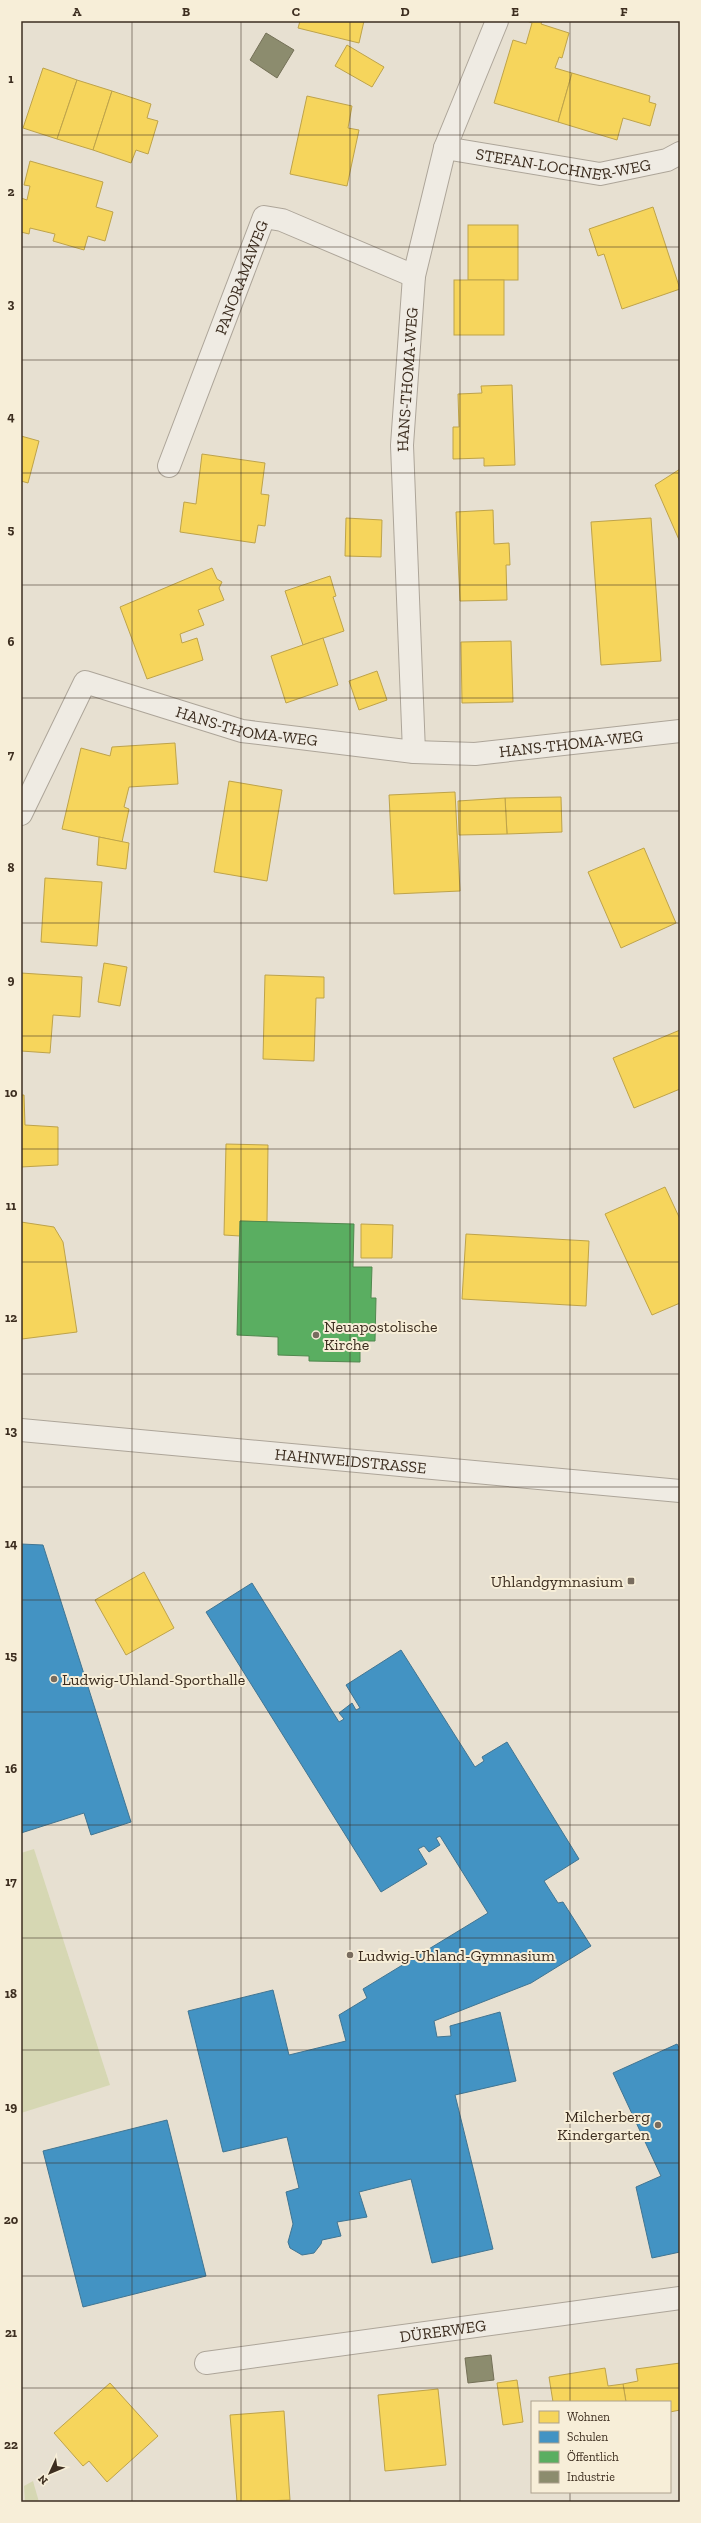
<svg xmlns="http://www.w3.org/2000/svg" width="701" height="2523" font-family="'Zilla Slab',serif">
  <rect width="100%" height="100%" fill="#e7e0d1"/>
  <g fill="#d6d7b3">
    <polygon points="34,1849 110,2085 21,2113 21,1853"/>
    <polygon points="33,2481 39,2502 25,2502 24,2486"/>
  </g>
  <g fill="#f6d55c" stroke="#bea34a">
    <polygon points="300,21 364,21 359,43 298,28"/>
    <polygon points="527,21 542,21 541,24 569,33 562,58 559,57 555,68 572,73 558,122 494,103 513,40 526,44 532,23"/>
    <polygon points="347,45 384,67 372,87 335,66"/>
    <polygon points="43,68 77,80 57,139 23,128"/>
    <polygon points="572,73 650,96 649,102 656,104 650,126 623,118 617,140 558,122"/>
    <polygon points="77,80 112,91 93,150 57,139"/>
    <polygon points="112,91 151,104 147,118 158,121 148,154 136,150 131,163 93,150"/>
    <polygon points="307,96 352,106 348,128 359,130 347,186 290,174"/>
    <polygon points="30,161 103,182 96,207 113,212 105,241 88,236 84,250 53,241 55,234 30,228 29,234 21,232 21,198 27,200 30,186 24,185"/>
    <polygon points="653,207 680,289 622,309 604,254 598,256 589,229"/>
    <rect x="468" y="225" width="50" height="55"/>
    <rect x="454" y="280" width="50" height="55"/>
    <polygon points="512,385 515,465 484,466 484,458 453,459 453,427 459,427 458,394 482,393 481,386"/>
    <polygon points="21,436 39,441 28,483 21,481"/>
    <polygon points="202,454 265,463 261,494 269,495 265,526 258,525 255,543 180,532 184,502 196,504"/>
    <polygon points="680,469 680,542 655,485"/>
    <polygon points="493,510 494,544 509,543 510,565 506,565 507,600 460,601 456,512"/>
    <polygon points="346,518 382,520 381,557 345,556"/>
    <polygon points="651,518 661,661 601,665 591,522"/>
    <polygon points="212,568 217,579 222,582 219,588 224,600 198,610 204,625 180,634 182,643 197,638 203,660 147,679 120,607"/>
    <polygon points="330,576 336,596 333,597 344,631 303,645 285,591"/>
    <polygon points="323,638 338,685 286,703 271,656"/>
    <polygon points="511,641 513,702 462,703 461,642"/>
    <polygon points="377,671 387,700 359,710 349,681"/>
    <polygon points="175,743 178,784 129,787 124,807 129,809 122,842 62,829 81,748 110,756 112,747"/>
    <polygon points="229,781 282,790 267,881 214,872"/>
    <polygon points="455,792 460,891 394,894 389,795"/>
    <polygon points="561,797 562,832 507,834 505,798"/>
    <polygon points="505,798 507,834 459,835 458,801"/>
    <polygon points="99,837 129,843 126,869 97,865"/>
    <polygon points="644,848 676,923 621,948 588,872"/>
    <polygon points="45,878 102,882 97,946 41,942"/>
    <polygon points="104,963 127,967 120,1006 98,1002"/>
    <polygon points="21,973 82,977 80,1017 53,1015 50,1053 21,1051"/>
    <polygon points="265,975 324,977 324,998 316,998 314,1061 263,1059"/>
    <polygon points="680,1030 680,1089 634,1108 613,1058"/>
    <polygon points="21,1095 24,1095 25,1125 58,1127 58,1165 21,1167"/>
    <polygon points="226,1144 268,1145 267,1222 240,1221 240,1236 224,1235"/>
    <polygon points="665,1187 680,1219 680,1303 652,1315 605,1214"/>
    <polygon points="21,1222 54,1227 63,1242 77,1332 22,1339"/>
    <polygon points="361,1224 393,1225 392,1258 361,1258"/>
    <polygon points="466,1234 589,1241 586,1306 462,1299"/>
    <polygon points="144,1572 174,1628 126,1655 95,1600"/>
    <polygon points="680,2363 680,2410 670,2412 670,2402 626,2402 623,2384 638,2381 636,2369"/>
    <polygon points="605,2368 608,2386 623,2384 626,2402 553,2402 549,2377"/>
    <polygon points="517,2380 523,2422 503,2425 497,2383"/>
    <polygon points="110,2383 158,2436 107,2482 89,2461 83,2466 54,2433"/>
    <polygon points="438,2389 446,2465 385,2471 378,2395"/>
    <polygon points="284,2411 290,2500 237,2502 230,2415"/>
  </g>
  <g fill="#4393c3" stroke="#417592">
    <polygon points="21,1544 43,1545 131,1822 91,1835 84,1813 21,1833"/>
    <polygon points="252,1583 339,1722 344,1719 339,1713 352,1703 356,1710 360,1708 346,1685 401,1650 475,1767 484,1761 482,1757 507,1742 579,1859 544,1881 558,1903 563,1902 591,1946 531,1983 434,2021 437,2037 451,2036 450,2026 500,2012 516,2081 455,2095 493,2249 432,2263 411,2179 359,2192 367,2217 337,2222 341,2236 322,2240 321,2244 314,2253 302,2255 290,2248 288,2242 293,2224 286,2192 299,2188 287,2137 223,2152 188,2011 273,1990 289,2055 346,2041 339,2015 367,1998 363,1989 488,1913 440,1836 436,1838 440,1845 429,1852 424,1846 418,1849 427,1864 381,1892 206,1612"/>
    <polygon points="677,2044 680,2049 680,2252 652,2258 636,2187 661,2176 613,2073"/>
    <polygon points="167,2120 206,2276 83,2307 43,2151"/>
  </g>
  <polygon fill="#5aae61" stroke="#51884e" points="240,1221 354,1224 353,1267 372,1267 371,1298 376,1298 375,1341 360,1341 360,1362 309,1361 309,1356 278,1355 278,1337 237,1335"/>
  <g fill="#8c8c6e" stroke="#747057">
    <polygon points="266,33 294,50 277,78 250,60"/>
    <polygon points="491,2355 494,2380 468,2383 465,2358"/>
  </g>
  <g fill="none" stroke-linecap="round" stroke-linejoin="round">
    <g stroke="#ada599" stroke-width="24">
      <g id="minor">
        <path id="s1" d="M 445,148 L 600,174 L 667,160 L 680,153"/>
        <path id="s2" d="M 169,466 L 264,217 L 282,220 L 414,276"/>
        <path id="s3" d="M 414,752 L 402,445 L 414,276 L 445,148 L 497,21"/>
        <path id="s4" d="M 21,814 L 85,682 L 242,731 L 414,752 L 475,754 L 680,731"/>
        <path id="s5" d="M 206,2363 L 680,2298"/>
      </g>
    </g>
    <g stroke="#ada599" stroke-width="24">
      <g id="tertiary">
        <path id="s6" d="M 21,1430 L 680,1491"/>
      </g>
    </g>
    <use href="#minor" stroke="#efebe3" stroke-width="22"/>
    <use href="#tertiary" stroke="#efebe3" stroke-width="22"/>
  </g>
  <path fill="none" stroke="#3d2e20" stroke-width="1" stroke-opacity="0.55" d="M 132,21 L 132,2502M 241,21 L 241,2502M 350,21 L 350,2502M 460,21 L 460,2502M 570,21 L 570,2402M 21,135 L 680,135M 21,247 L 680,247M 21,360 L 680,360M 21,473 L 680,473M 21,585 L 680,585M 21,698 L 680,698M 21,811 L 680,811M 21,923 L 680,923M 21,1036 L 680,1036M 21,1149 L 680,1149M 21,1262 L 680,1262M 21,1374 L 680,1374M 21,1487 L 680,1487M 21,1600 L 680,1600M 21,1712 L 680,1712M 21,1825 L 680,1825M 21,1938 L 680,1938M 21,2050 L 680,2050M 21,2163 L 680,2163M 21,2276 L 680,2276M 21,2388 L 680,2388M 570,2492 L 570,2502"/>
  <g fill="#786c5e" stroke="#f7eed8" stroke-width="1.5">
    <circle cx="316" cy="1335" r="4"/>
    <rect x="627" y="1577" width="8" height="8" rx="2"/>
    <circle cx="54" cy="1679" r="4"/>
    <circle cx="350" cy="1955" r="4"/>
    <circle cx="658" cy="2125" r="4"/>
  </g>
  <g text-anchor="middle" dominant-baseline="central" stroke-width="4" stroke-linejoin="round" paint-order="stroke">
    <g font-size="16" fill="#3d2e20" stroke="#f7eed8">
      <text stroke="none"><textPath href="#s1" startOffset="120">STEFAN-LOCHNER-WEG</textPath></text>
      <text stroke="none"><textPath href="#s2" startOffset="202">PANORAMAWEG</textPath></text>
      <text stroke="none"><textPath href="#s3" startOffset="373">HANS-THOMA-WEG</textPath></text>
      <text stroke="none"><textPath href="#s4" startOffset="315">HANS-THOMA-WEG</textPath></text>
      <text stroke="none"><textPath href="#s4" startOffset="642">HANS-THOMA-WEG</textPath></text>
      <text stroke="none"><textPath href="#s6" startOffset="331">HAHNWEIDSTRASSE</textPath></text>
      <text stroke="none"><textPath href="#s5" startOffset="239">DÜRERWEG</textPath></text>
    </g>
    <g font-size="16" fill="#3d2e20" stroke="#f7eed8" text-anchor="start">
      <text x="324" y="1326">Neuapostolische<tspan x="324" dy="18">Kirche</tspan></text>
      <text x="623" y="1581" text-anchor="end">Uhlandgymnasium</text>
      <text x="62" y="1679">Ludwig-Uhland-Sporthalle</text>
      <text x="358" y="1955">Ludwig-Uhland-Gymnasium</text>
      <text x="650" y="2116" text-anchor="end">Milcherberg<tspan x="650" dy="18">Kindergarten</tspan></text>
    </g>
  </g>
  <rect width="701" height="2523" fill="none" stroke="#f7eed8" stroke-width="44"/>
  <rect x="531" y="2401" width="140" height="92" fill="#f7eed8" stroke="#ada18e"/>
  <rect x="539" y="2411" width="20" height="12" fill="#f6d55c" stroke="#ada18e"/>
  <text x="567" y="2421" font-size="12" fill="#3d2e20">Wohnen</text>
  <rect x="539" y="2431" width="20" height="12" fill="#4393c3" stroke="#ada18e"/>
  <text x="567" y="2441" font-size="12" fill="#3d2e20">Schulen</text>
  <rect x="539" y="2451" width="20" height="12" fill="#5aae61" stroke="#ada18e"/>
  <text x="567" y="2461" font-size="12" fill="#3d2e20">Öffentlich</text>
  <rect x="539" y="2471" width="20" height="12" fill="#8c8c6e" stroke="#ada18e"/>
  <text x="567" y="2481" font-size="12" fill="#3d2e20">Industrie</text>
  <g transform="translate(50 2473) rotate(226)" stroke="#f7eed8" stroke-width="3" paint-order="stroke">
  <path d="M0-3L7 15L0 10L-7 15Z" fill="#3d2e20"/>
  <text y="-6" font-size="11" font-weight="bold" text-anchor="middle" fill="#3d2e20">N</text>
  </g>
  <rect x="22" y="22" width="657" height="2479" fill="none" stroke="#3d2e20" stroke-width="1.5"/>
  <g font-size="13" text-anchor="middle" font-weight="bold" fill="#3d2e20">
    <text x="77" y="16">A</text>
    <text x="186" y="16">B</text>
    <text x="296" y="16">C</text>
    <text x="405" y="16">D</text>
    <text x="515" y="16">E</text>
    <text x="624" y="16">F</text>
    <text x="11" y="83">1</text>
    <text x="11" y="196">2</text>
    <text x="11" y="308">3</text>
    <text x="11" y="421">4</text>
    <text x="11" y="534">5</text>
    <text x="11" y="646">6</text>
    <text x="11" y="759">7</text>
    <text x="11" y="872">8</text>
    <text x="11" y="984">9</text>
    <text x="11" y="1097">10</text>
    <text x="11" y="1210">11</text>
    <text x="11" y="1322">12</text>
    <text x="11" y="1435">13</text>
    <text x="11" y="1548">14</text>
    <text x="11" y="1660">15</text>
    <text x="11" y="1773">16</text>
    <text x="11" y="1886">17</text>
    <text x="11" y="1998">18</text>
    <text x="11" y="2111">19</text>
    <text x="11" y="2224">20</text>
    <text x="11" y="2337">21</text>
    <text x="11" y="2449">22</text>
  </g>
</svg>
